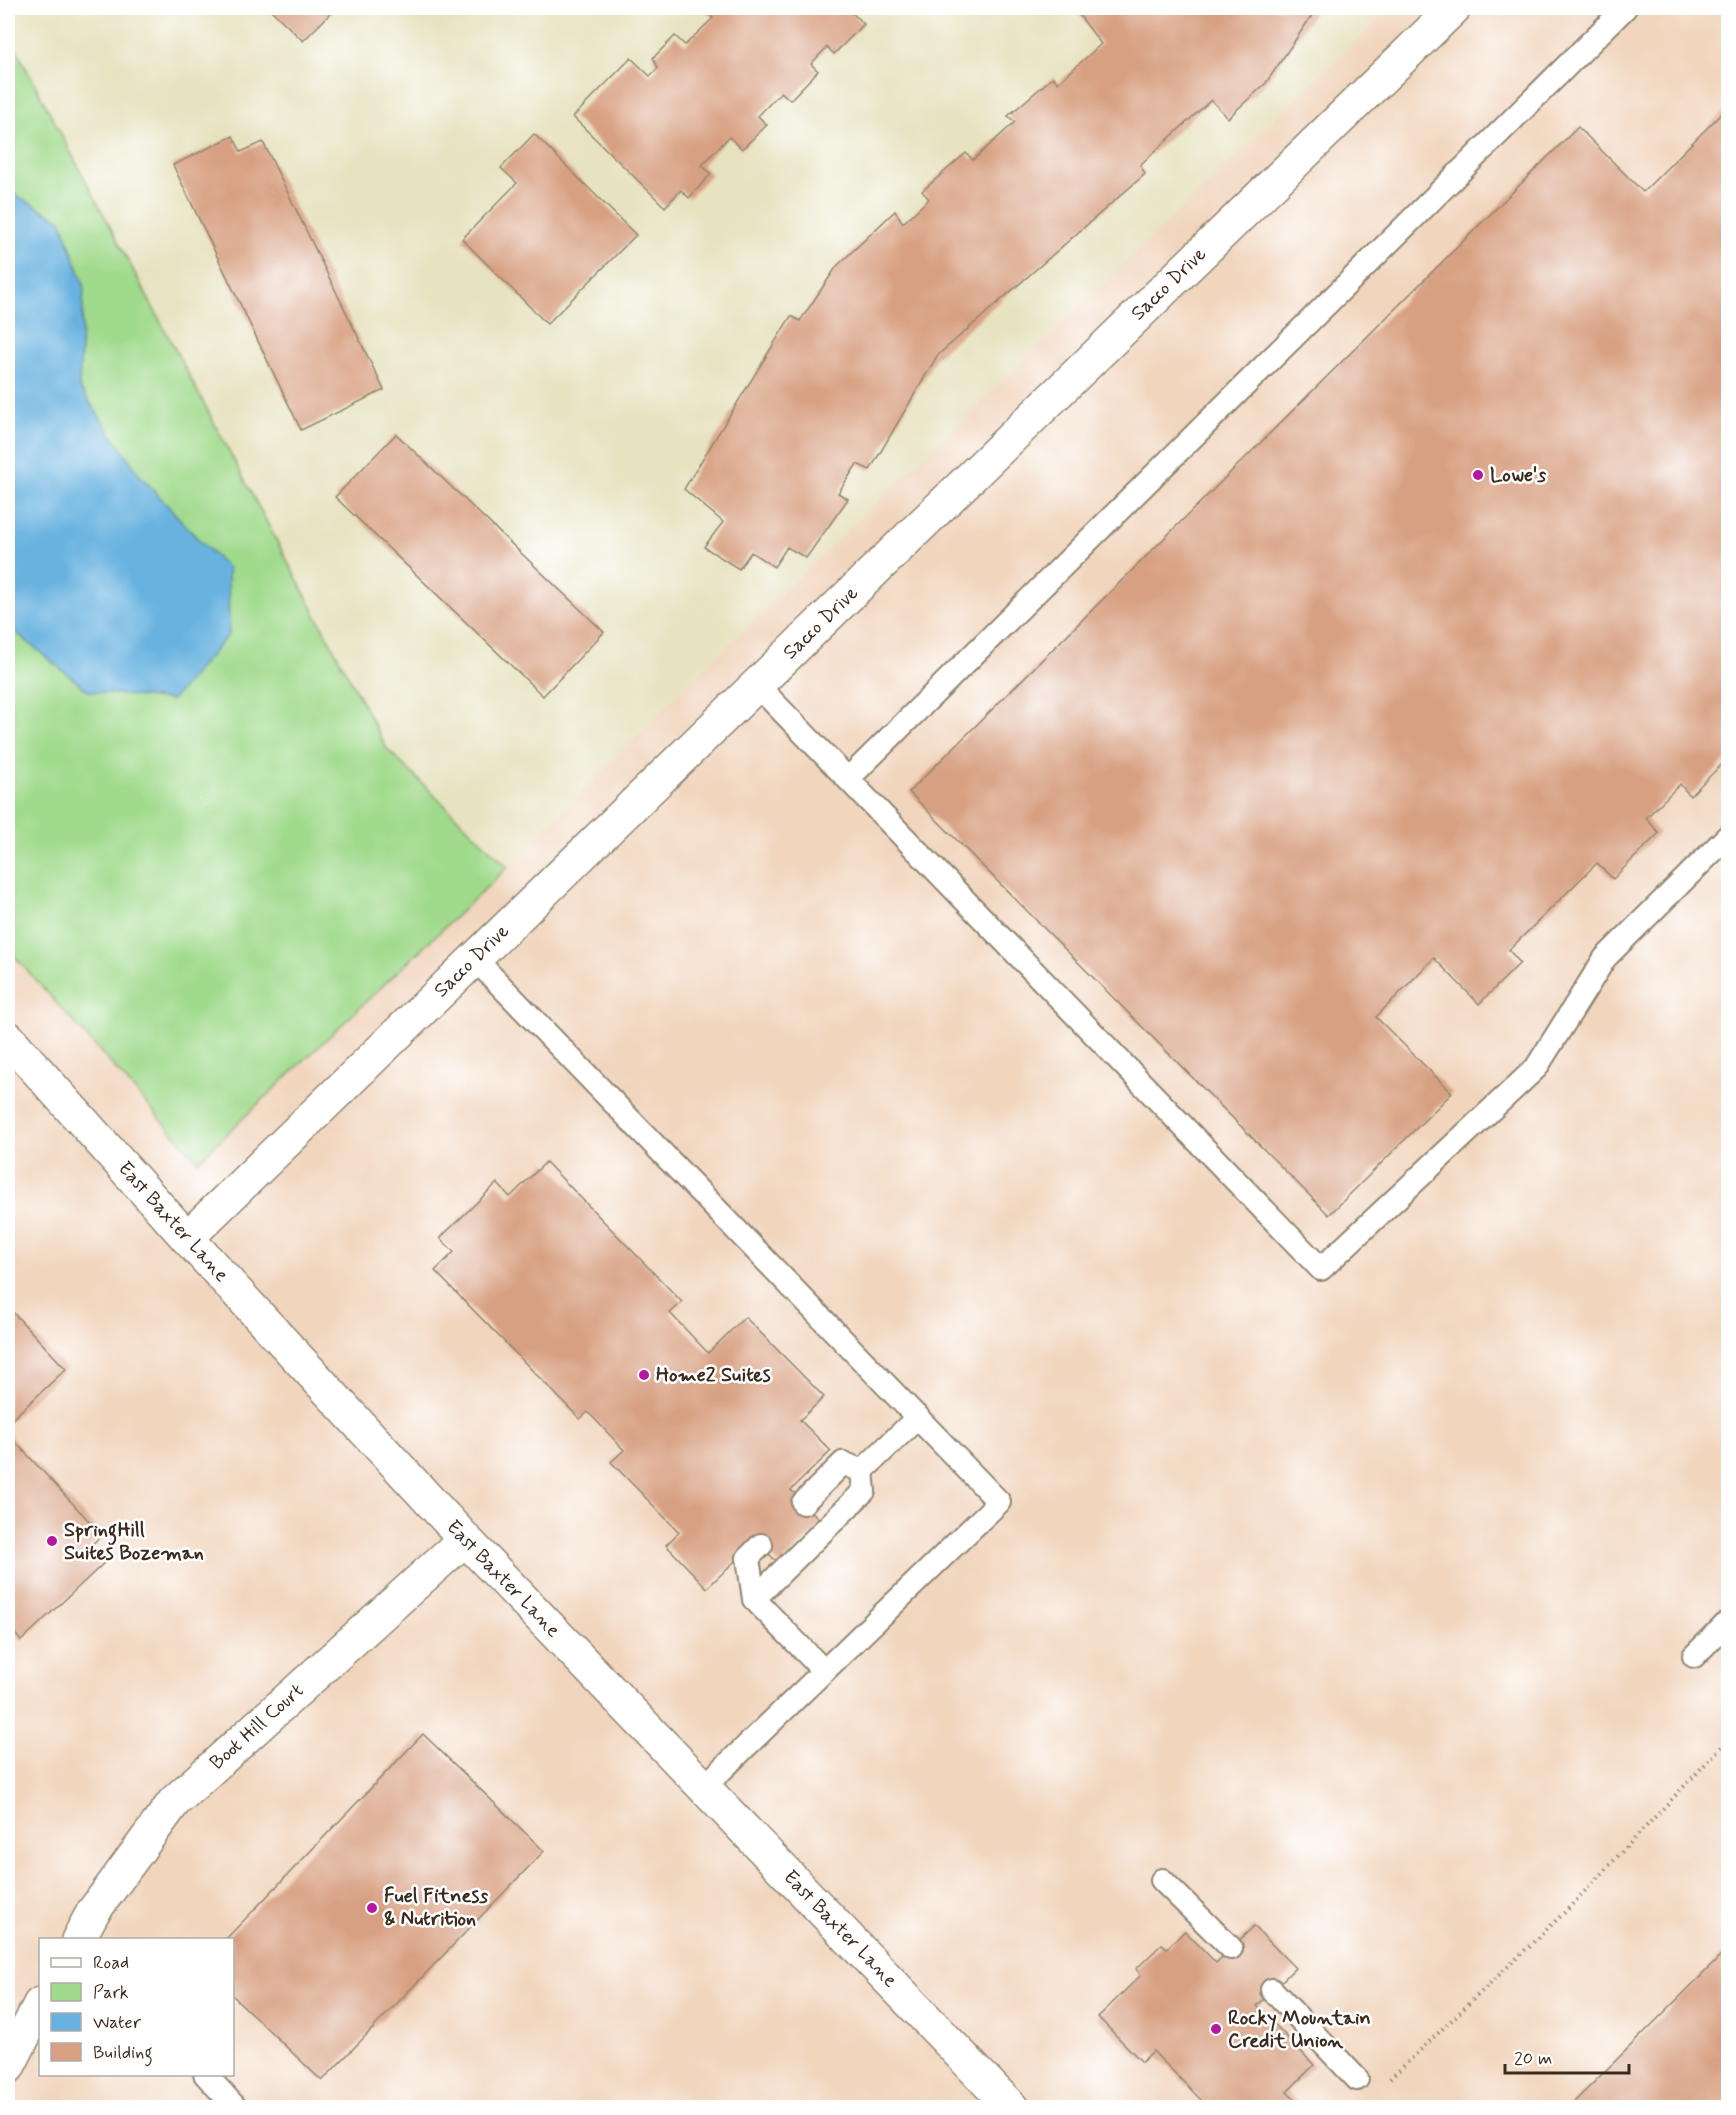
<svg xmlns="http://www.w3.org/2000/svg" width="1736" height="2115" font-family="Mynerve,sans-serif">
  <rect width="100%" height="100%" fill="#fff"/>
  <filter id="ink" filterUnits="userSpaceOnUse"><feTurbulence type="fractalNoise" baseFrequency=".0167" numOctaves="2"/><feDisplacementMap in="SourceGraphic" scale="12" xChannelSelector="R" yChannelSelector="G"/><feConvolveMatrix kernelMatrix="1 2 1 2 8 2 1 2 1" color-interpolation-filters="sRGB"/></filter>
  <filter id="wash" filterUnits="userSpaceOnUse"><feTurbulence type="fractalNoise" baseFrequency=".008" numOctaves="4" result="noise"/><feDisplacementMap in="SourceGraphic" scale="24" xChannelSelector="R" yChannelSelector="G"/><feGaussianBlur stdDeviation="1.35" result="paint"/><feColorMatrix in="noise" values="0 0 0 0 0 0 0 0 0 0 0 0 0 0 0 0 0 1.4 0 .05"/><feComposite in="paint" operator="in"/></filter>
  <g filter="url(#wash)">
    <rect width="100%" height="100%" fill="#e7e2c0"/>
    <path fill="#f1d5bd" fill-rule="evenodd" d="M 1390,8 L 1728,8 L 1728,2107 L 8,2107 L 8,949 L 199,1161 L 508,867 L 684,688 ZM 40,1940 L 232,1940 L 232,2074 L 40,2074 Z"/>
    <polygon fill="#a0da8c" stroke="#6e8255" stroke-width="1.5" points="8,34 387,749 508,867 198,1161 8,949"/>
    <polygon fill="#67b2e0" stroke="#516e7f" stroke-width="1.5" points="8,191 61,220 84,285 79,387 139,474 198,539 228,568 229,634 172,700 88,691 8,626"/>
    <g id="blocks">
      <g fill="#d8a082">
        <polygon points="269,8 336,8 303,41"/>
        <polygon points="708,8 853,8 850,11 864,24 834,54 827,47 811,64 818,71 790,100 781,92 758,116 767,125 742,149 729,137 702,165 711,174 689,198 681,190 665,207 573,117 631,58 650,76 658,68 653,58 675,36 685,45 713,18 705,10"/>
        <polygon points="1082,8 1317,8 1266,83 1228,118 1211,100 1140,165 1145,174 937,356 870,470 857,464 838,493 848,499 806,558 787,547 774,567 751,552 739,569 704,547 723,522 684,489 791,316 800,321 837,266 895,211 903,223 929,199 922,191 966,153 973,160 1015,122 1008,116 1053,77 1058,83 1101,44 1077,12"/>
        <polygon points="1728,107 1728,758 1690,796 1680,784 1646,818 1659,833 1613,879 1597,863 1509,950 1520,963 1479,1004 1434,958 1376,1017 1452,1093 1329,1215 909,792 1578,127 1643,192"/>
        <polygon points="534,134 636,235 547,324 462,239 517,183 501,168"/>
        <polygon points="233,136 241,152 263,142 384,390 301,430 173,165"/>
        <polygon points="396,434 604,632 543,696 335,497"/>
        <polygon points="546,1162 682,1302 670,1313 708,1353 745,1317 824,1397 800,1420 831,1451 791,1490 823,1523 780,1565 756,1541 707,1588 666,1545 679,1532 611,1462 624,1450 588,1412 580,1419 435,1271 454,1252 440,1238 497,1183 510,1197"/>
        <polygon points="8,1307 66,1369 8,1423"/>
        <polygon points="8,1434 102,1535 90,1546 105,1562 21,1641 8,1625"/>
        <polygon points="423,1734 544,1851 322,2081 232,1995 232,1940 225,1940"/>
        <polygon points="1254,1926 1295,1968 1257,2006 1314,2065 1287,2092 1299,2104 1296,2108 1209,2108 1153,2051 1142,2062 1098,2017 1141,1975 1136,1969 1162,1944 1167,1948 1185,1931 1216,1963"/>
        <polygon points="1728,1949 1728,2108 1568,2108"/>
      </g>
    </g>
  </g>
  <g filter="url(#ink)">
    <use href="#blocks" fill-opacity="0" stroke="#91866f" stroke-width="1.5"/>
    <g fill="none" stroke-linecap="round" stroke-linejoin="round">
      <g stroke="#91866f" stroke-width="26">
        <g id="service">
          <polyline points="757,685 1321,1269 1536,1068 1605,958 1728,836"/>
          <polyline points="848,779 1625,8"/>
          <polyline points="475,959 999,1502 704,1787"/>
          <polyline points="803,1503 843,1463 862,1471 918,1417"/>
          <polyline points="761,1545 748,1558 754,1599 824,1671"/>
          <polyline points="754,1599 864,1491 862,1471"/>
          <polyline points="1694,1656 1728,1622"/>
          <polyline points="1162,1880 1231,1948"/>
          <polyline points="1272,1990 1357,2079"/>
          <polyline points="205,2074 236,2108"/>
        </g>
      </g>
      <g stroke="#91866f" stroke-width="36">
        <g id="minor">
          <polyline points="187,1238 1454,8"/>
          <polyline points="78,1940 93,1912 174,1802 465,1539"/>
          <polyline points="8,2067 40,2004"/>
        </g>
      </g>
      <g stroke="#91866f" stroke-width="36">
        <polyline id="secondary" points="8,1038 187,1238 465,1539 1012,2108"/>
      </g>
      <polyline stroke="#91866f" stroke-width="4" stroke-dasharray="1.5 4.5" stroke-linecap="butt" points="1390,2079 1565,1912 1728,1740"/>
      <use href="#service" stroke="#fff" stroke-width="22"/>
      <use href="#minor" stroke="#fff" stroke-width="33"/>
      <use href="#secondary" stroke="#fff" stroke-width="33"/>
    </g>
  </g>
  <g fill="#b5179e" stroke="#fff" stroke-width="2">
    <circle cx="1478" cy="475" r="6"/>
    <circle cx="644" cy="1375" r="6"/>
    <circle cx="52" cy="1541" r="6"/>
    <circle cx="372" cy="1908" r="6"/>
    <circle cx="1216" cy="2029" r="6"/>
  </g>
  <g text-anchor="middle" dominant-baseline="central" stroke-width="5" stroke-linejoin="round" paint-order="stroke">
    <g font-size="20" fill="#3b2a1e" stroke="#fff">
      <text transform="translate(1169 284) rotate(-44)">Sacco Drive</text>
      <text transform="translate(821 623) rotate(-44)">Sacco Drive</text>
      <text transform="translate(472 961) rotate(-44)">Sacco Drive</text>
      <text transform="translate(173 1222) rotate(48)">East Baxter Lane</text>
      <text transform="translate(503 1579) rotate(46)">East Baxter Lane</text>
      <text transform="translate(257 1727) rotate(-42)">Boot Hill Court</text>
      <text transform="translate(840 1929) rotate(46)">East Baxter Lane</text>
    </g>
    <g font-size="20" font-weight="bold" fill="#3b2a1e" stroke="#fff" text-anchor="start">
      <text x="1490" y="475">Lowe's</text>
      <text x="656" y="1375">Home2 Suites</text>
      <text x="64" y="1530">SpringHill<tspan x="64" dy="23">Suites Bozeman</tspan></text>
      <text x="384" y="1896">Fuel Fitness<tspan x="384" dy="23">&amp; Nutrition</tspan></text>
      <text x="1228" y="2018">Rocky Mountain<tspan x="1228" dy="23">Credit Union</tspan></text>
    </g>
  </g>
  <rect width="1736" height="2115" fill="none" stroke="#fff" stroke-width="30"/>
  <rect x="39" y="1938" width="195" height="138" fill="#ffffff" stroke="#b1aaa5" stroke-width="1.5"/>
  <rect x="51" y="1958" width="30" height="9" fill="#ffffff" stroke="#b1aaa5" stroke-width="1.5"/>
  <text x="93" y="1968" font-size="18" fill="#3b2a1e">Road</text>
  <rect x="51" y="1983" width="30" height="18" fill="#a0da8c" stroke="#b1aaa5" stroke-width="1.5"/>
  <text x="93" y="1998" font-size="18" fill="#3b2a1e">Park</text>
  <rect x="51" y="2013" width="30" height="18" fill="#67b2e0" stroke="#b1aaa5" stroke-width="1.5"/>
  <text x="93" y="2028" font-size="18" fill="#3b2a1e">Water</text>
  <rect x="51" y="2043" width="30" height="18" fill="#d8a082" stroke="#b1aaa5" stroke-width="1.5"/>
  <text x="93" y="2058" font-size="18" fill="#3b2a1e">Building</text>
  <path d="M1505 2064v9h124v-9" fill="none" stroke="#3b2a1e" stroke-width="3"/>
  <text x="1514" y="2064" font-size="18" fill="#3b2a1e" stroke="#ffffff" stroke-width="4.5" paint-order="stroke">20 m</text>
</svg>
